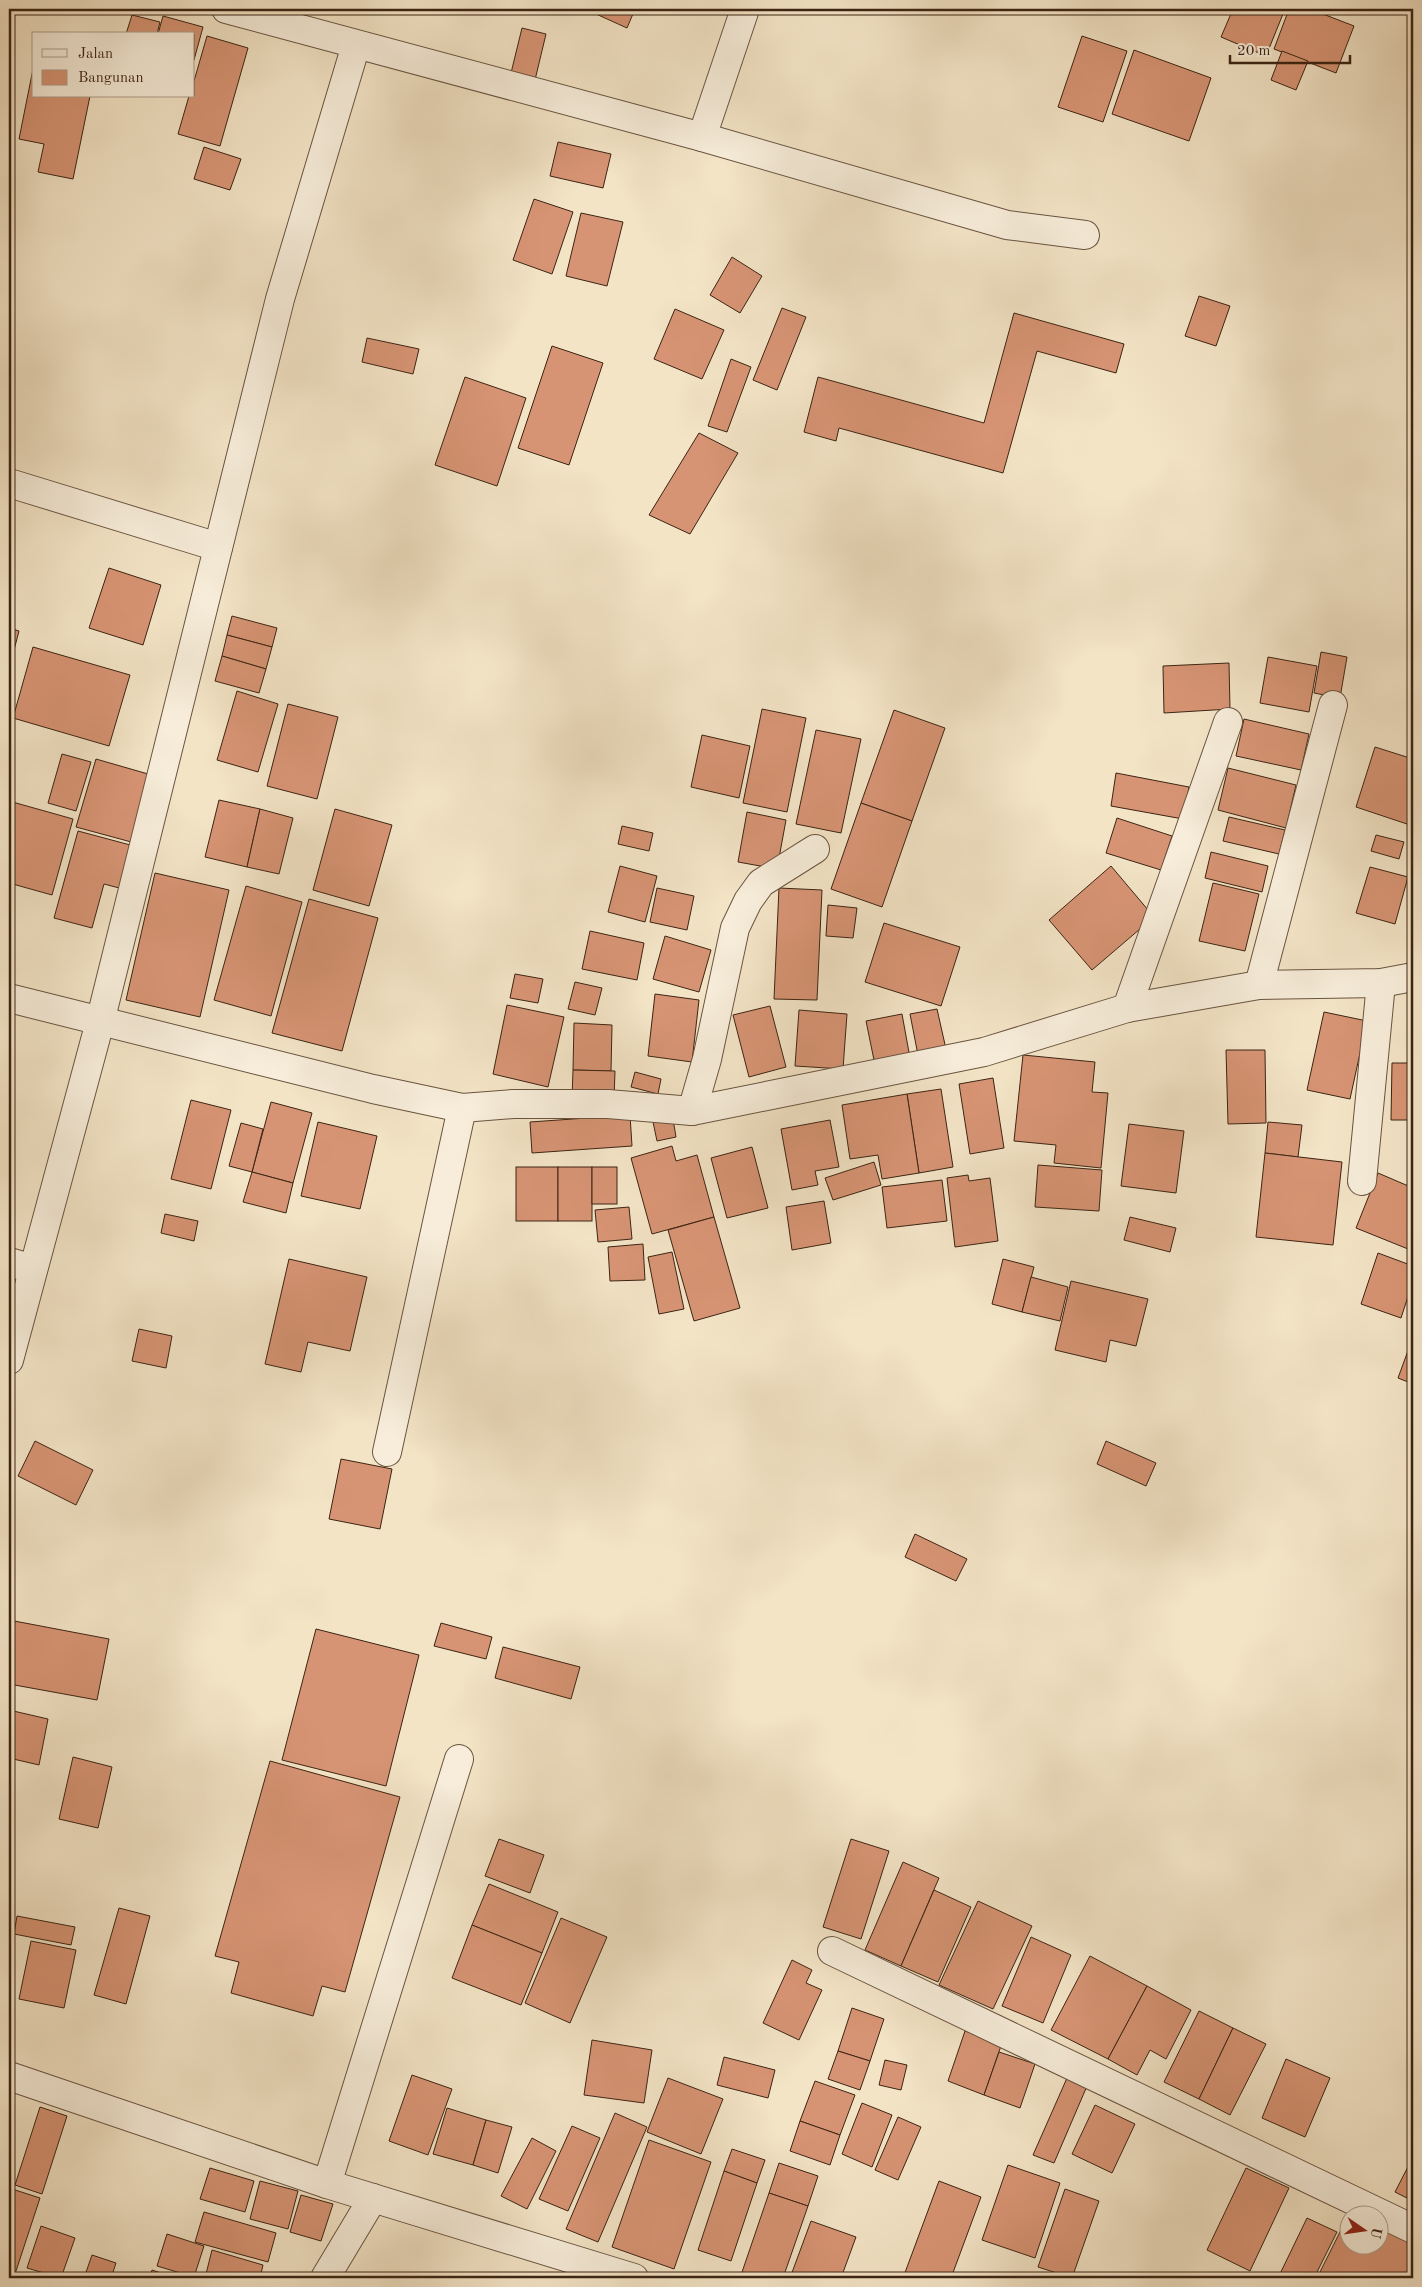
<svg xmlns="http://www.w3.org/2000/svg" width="1422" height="2287" font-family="'Old Standard TT',serif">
  <rect width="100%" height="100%" fill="#f3e4c6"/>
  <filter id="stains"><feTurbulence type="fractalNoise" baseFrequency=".004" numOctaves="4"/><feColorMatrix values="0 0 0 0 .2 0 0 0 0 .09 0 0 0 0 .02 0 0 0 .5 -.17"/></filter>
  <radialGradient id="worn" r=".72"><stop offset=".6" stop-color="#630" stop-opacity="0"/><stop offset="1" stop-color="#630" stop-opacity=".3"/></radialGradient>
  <g fill="#d79474" stroke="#3c2413">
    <polygon points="585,9 635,9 627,28"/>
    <polygon points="1233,9 1285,9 1266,56 1221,37"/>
    <polygon points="1289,9 1310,9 1354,26 1336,73 1274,49"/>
    <polygon points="132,15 160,22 157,34 126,34"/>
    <polygon points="163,16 203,27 194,60 194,34 158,34"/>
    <polygon points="522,28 546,34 535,80 511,73"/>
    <polygon points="207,36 248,48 220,146 178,134 189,96 194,96 194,81"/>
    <polygon points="1082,36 1127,51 1103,122 1058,107"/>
    <polygon points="1134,50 1211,78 1189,141 1112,114"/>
    <polygon points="1282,51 1308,61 1296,90 1271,80"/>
    <polygon points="34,64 34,96 90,96 73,179 38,172 44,144 19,139"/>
    <polygon points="558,142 611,154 603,188 550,176"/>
    <polygon points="204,147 241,159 230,190 194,179"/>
    <polygon points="534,199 573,212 552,274 513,260"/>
    <polygon points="581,213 623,222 607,286 566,276"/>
    <polygon points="732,257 762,276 740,313 710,295"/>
    <polygon points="1199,296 1230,306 1216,346 1185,336"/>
    <polygon points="782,308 806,317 777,390 753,380"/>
    <polygon points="675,309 724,330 702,379 654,359"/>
    <polygon points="1014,313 1124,344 1116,373 1037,351 1003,473 839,428 836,441 804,432 818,377 984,423"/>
    <polygon points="367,338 419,349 413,374 362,362"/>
    <polygon points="552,346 603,363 569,465 518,448"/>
    <polygon points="731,359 751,367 727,432 708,426"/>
    <polygon points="465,377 526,398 497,486 435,465"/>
    <polygon points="699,433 738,453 690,534 649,515"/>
    <polygon points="109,568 161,585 143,645 89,628"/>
    <polygon points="232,616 277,628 272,647 227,635"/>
    <polygon points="9,628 19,631 9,669"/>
    <polygon points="227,635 272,647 266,669 222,656"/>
    <polygon points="33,647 130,675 109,746 13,718"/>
    <polygon points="1321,652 1347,657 1340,698 1314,693"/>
    <polygon points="222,656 266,669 259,693 215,681"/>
    <polygon points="1268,657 1317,666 1309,712 1260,703"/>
    <polygon points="1229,663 1230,709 1164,713 1163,666"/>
    <polygon points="237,691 278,704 258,772 217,760"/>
    <polygon points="288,704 338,717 317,799 267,786"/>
    <polygon points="762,709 806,718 787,812 743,803"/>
    <polygon points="894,710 945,728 912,821 861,803"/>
    <polygon points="1244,719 1309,734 1301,770 1236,756"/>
    <polygon points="816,730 861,739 841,833 796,824"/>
    <polygon points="702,735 750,746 739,798 691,787"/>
    <polygon points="1375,747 1413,759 1413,826 1356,807"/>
    <polygon points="62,754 91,762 76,811 48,803"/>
    <polygon points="96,759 155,776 135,843 76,827"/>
    <polygon points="1228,768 1296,785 1286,828 1218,810"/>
    <polygon points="1116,773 1189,787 1183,819 1111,806"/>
    <polygon points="219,800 260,809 247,867 205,857"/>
    <polygon points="9,801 73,819 52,895 9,883"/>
    <polygon points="861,803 912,821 882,907 831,889"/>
    <polygon points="260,809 293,818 279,874 247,867"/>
    <polygon points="335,809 392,825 369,906 313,890"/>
    <polygon points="747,812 786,820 777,869 738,862"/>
    <polygon points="1229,817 1285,830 1279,854 1223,841"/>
    <polygon points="1117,818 1172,836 1161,870 1106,853"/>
    <polygon points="622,826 653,833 649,851 618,844"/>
    <polygon points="78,831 134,846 123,889 104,884 92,928 54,918"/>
    <polygon points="1376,835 1404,842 1399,859 1371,851"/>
    <polygon points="1211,852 1268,866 1262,892 1205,878"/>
    <polygon points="620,866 657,876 645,922 608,912"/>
    <polygon points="1111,866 1154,917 1092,970 1049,920"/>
    <polygon points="1370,867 1408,877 1395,924 1356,913"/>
    <polygon points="155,873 229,890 200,1017 126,1000"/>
    <polygon points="1213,883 1259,894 1245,951 1199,941"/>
    <polygon points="246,886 302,902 271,1016 214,1000"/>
    <polygon points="657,888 694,896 687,930 650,922"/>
    <polygon points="779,888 822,890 817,1000 774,999"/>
    <polygon points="309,899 378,918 342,1051 272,1033"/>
    <polygon points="828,905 857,908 853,938 826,936"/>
    <polygon points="884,923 960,947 941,1006 865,982"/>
    <polygon points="590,931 644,943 637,980 582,969"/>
    <polygon points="665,936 711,950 699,992 653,979"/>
    <polygon points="515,974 543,979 538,1003 510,998"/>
    <polygon points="575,982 602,988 595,1015 568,1009"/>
    <polygon points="655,994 699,1000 692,1062 648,1056"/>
    <polygon points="507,1005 564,1017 548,1087 493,1074"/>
    <polygon points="770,1006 786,1067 749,1077 733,1015"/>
    <polygon points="937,1009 946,1049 918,1055 910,1014"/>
    <polygon points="799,1010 847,1014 843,1069 795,1066"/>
    <polygon points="1324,1012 1367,1021 1350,1099 1307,1090"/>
    <polygon points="902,1014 910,1058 875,1065 866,1021"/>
    <polygon points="574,1023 612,1025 611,1071 573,1070"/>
    <polygon points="1226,1050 1265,1050 1266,1123 1228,1124"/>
    <polygon points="1023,1055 1095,1062 1092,1092 1108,1093 1101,1168 1054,1163 1056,1145 1014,1141"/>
    <polygon points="1392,1063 1413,1063 1413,1120 1391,1120"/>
    <polygon points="573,1070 615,1071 614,1099 572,1098"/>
    <polygon points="635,1072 661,1079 658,1094 631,1087"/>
    <polygon points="993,1078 1004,1148 970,1154 959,1084"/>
    <polygon points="941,1089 953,1167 919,1173 907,1094"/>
    <polygon points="907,1094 919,1173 882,1179 878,1155 850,1159 842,1105"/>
    <polygon points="191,1100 231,1110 211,1189 171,1179"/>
    <polygon points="271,1102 312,1113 293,1183 252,1172"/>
    <polygon points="672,1113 676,1137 657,1141 652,1117"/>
    <polygon points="630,1115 632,1146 532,1153 530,1122"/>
    <polygon points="830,1120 839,1167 815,1171 818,1185 792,1190 781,1129"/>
    <polygon points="318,1122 377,1136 360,1209 301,1196"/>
    <polygon points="1268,1122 1302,1125 1298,1157 1265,1153"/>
    <polygon points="241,1123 263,1129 252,1172 229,1166"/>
    <polygon points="1129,1124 1184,1131 1176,1193 1121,1186"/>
    <polygon points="672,1146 676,1161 697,1155 714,1217 652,1234 631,1158"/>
    <polygon points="752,1147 768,1208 727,1218 711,1158"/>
    <polygon points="1265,1153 1342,1162 1333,1245 1256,1237"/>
    <polygon points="874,1162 881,1185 833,1200 825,1178"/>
    <polygon points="1038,1165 1102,1170 1099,1211 1035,1207"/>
    <rect x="516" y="1167" width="42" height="54"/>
    <rect x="558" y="1167" width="34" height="54"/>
    <rect x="592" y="1167" width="25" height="37"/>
    <polygon points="252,1172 293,1183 286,1213 243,1202"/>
    <polygon points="1378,1173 1413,1188 1413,1251 1356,1228"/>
    <polygon points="968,1175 969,1181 990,1178 998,1241 955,1247 947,1178"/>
    <polygon points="942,1180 947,1221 887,1228 882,1187"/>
    <polygon points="824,1201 831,1243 792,1250 786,1207"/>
    <polygon points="629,1207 632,1239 598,1242 595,1210"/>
    <polygon points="165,1214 198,1221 194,1241 161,1233"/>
    <polygon points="714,1217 740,1308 694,1321 668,1230"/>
    <polygon points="1130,1217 1176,1228 1170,1252 1124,1240"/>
    <polygon points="643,1244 645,1280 610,1281 608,1247"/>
    <polygon points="672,1252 684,1309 659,1314 648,1257"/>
    <polygon points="1378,1253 1413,1266 1413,1281 1401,1318 1361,1304"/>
    <polygon points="289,1259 367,1277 350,1351 308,1342 301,1372 265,1364"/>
    <polygon points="1003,1259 1034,1267 1022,1312 992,1304"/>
    <polygon points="1031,1277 1068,1287 1060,1321 1022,1312"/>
    <polygon points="1071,1281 1148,1299 1136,1346 1110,1340 1106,1362 1055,1350"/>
    <polygon points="1413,1317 1413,1331 1409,1329"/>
    <polygon points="139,1329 172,1336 166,1368 132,1361"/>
    <polygon points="1413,1337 1413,1384 1398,1378"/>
    <polygon points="35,1441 93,1470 76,1505 18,1476"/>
    <polygon points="1106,1441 1156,1463 1146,1486 1097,1464"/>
    <polygon points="341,1459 392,1469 380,1529 329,1519"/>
    <polygon points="915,1534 967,1559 956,1581 905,1557"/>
    <polygon points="9,1620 109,1639 97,1700 9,1684"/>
    <polygon points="441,1623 492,1637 486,1659 434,1646"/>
    <polygon points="316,1629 419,1655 386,1786 282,1760"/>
    <polygon points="503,1647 580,1667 571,1699 495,1678"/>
    <polygon points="9,1710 48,1719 39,1765 9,1758"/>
    <polygon points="73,1757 112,1767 98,1828 59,1819"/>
    <polygon points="9,1760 14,1761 9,1788"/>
    <polygon points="270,1761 400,1797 345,1992 322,1986 313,2016 231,1993 239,1962 215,1956"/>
    <polygon points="499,1839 544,1855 530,1893 485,1876"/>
    <polygon points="851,1839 889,1851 861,1939 823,1927"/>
    <polygon points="903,1862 939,1878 901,1966 865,1950"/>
    <polygon points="489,1884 558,1912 542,1953 472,1925"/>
    <polygon points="934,1890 971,1907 938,1982 901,1966"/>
    <polygon points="978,1901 1032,1926 993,2009 939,1985"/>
    <polygon points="119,1908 150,1916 126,2004 94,1995"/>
    <polygon points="17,1916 75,1927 71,1945 14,1934"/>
    <polygon points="561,1918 607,1937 570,2023 525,2003"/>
    <polygon points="472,1925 542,1953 521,2005 452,1978"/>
    <polygon points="1031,1937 1071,1955 1043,2023 1002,2006"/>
    <polygon points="31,1941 76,1950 64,2008 19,1999"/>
    <polygon points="1090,1956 1147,1986 1108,2059 1051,2030"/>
    <polygon points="792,1960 812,1970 806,1983 822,1990 799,2040 763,2023"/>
    <polygon points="1147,1986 1191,2010 1166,2059 1150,2050 1137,2075 1108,2059"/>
    <polygon points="852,2008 884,2019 870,2061 838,2051"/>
    <polygon points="1199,2011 1233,2028 1199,2099 1164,2082"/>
    <polygon points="1233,2028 1266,2044 1230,2115 1199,2099"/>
    <polygon points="965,2031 1002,2043 984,2095 948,2081"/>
    <polygon points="592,2040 652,2050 644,2103 584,2095"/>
    <polygon points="838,2051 870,2061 860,2090 828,2079"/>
    <polygon points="999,2052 1035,2064 1020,2108 984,2095"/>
    <polygon points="724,2057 775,2070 768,2098 717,2085"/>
    <polygon points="1286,2059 1330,2078 1305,2137 1262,2118"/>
    <polygon points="885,2060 907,2065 901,2090 879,2085"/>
    <polygon points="412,2075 452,2089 428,2155 389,2141"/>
    <polygon points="668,2078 723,2099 701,2154 647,2132"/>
    <polygon points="1067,2078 1087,2086 1054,2163 1033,2155"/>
    <polygon points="815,2081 855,2095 840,2135 800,2121"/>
    <polygon points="862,2103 892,2115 872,2167 842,2154"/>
    <polygon points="1095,2105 1135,2124 1112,2173 1072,2154"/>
    <polygon points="40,2107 67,2116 42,2194 15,2185"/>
    <polygon points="447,2108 486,2120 473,2165 433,2154"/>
    <polygon points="615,2113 647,2127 598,2242 566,2229"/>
    <polygon points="898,2117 921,2127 898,2180 875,2170"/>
    <polygon points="486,2120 512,2127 498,2173 473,2165"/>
    <polygon points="800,2121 840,2135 830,2165 790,2151"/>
    <polygon points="572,2126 600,2138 568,2211 539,2199"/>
    <polygon points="532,2138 556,2151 527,2209 501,2196"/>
    <polygon points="649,2140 711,2162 674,2269 612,2247"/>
    <polygon points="732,2149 765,2160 757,2183 724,2171"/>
    <polygon points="1413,2157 1413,2201 1395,2192"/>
    <polygon points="779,2163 818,2176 808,2206 769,2193"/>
    <polygon points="1008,2165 1060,2183 1035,2258 982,2240"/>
    <polygon points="210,2168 254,2181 245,2212 200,2199"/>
    <polygon points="1246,2168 1289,2188 1250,2271 1207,2250"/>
    <polygon points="724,2171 757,2183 731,2261 698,2250"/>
    <polygon points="260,2181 298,2191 288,2229 250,2219"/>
    <polygon points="939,2181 981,2197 951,2278 903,2278"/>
    <polygon points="9,2188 40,2198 14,2277 9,2275"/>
    <polygon points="1065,2189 1099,2201 1072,2278 1038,2267"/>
    <polygon points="769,2193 808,2206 783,2278 740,2278"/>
    <polygon points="301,2195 333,2204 321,2241 290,2232"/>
    <polygon points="1352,2208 1364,2214 1350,2214 1350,2244 1380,2244 1380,2222 1413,2240 1413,2278 1317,2278"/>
    <polygon points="204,2212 276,2233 268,2262 195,2242"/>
    <polygon points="1307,2218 1337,2232 1314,2278 1278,2278"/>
    <polygon points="811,2221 856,2237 841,2278 790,2278"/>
    <polygon points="41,2226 75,2238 61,2278 27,2268"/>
    <polygon points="167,2234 204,2246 194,2277 157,2266"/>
    <polygon points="212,2250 263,2265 260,2278 220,2278 206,2274"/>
    <polygon points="92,2255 116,2263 111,2278 84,2278"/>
    <polygon points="152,2270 176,2278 149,2278"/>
    <polygon points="545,2274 560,2278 544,2278"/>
  </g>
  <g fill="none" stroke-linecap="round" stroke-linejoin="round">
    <g stroke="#6a5440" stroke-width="30">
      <g id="minor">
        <polyline points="226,9 702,137 745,9"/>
        <polyline points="702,137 1007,225 1085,235"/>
        <polyline points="9,483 218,547"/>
        <polyline points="1259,985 1333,705"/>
        <polyline points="9,998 373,1089 462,1108 513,1104 608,1104 692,1111 984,1052 1127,1008 1259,985 1381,983 1413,977"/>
        <polyline points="1127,1008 1228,722"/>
        <polyline points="692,1111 707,1059 735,928 748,901 761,883 815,849"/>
        <polyline points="1362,1181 1381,983"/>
        <polyline points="9,1262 33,1269"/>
        <polyline points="9,1360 100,1022 280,299 356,45"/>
        <polyline points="387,1452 462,1108"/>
        <polyline points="832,1951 1413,2229"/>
        <polyline points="9,2076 327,2184 459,1759"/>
        <polyline points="327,2184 634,2278"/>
        <polyline points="325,2278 373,2198"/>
      </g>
    </g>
    <use href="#minor" stroke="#f7edda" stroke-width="28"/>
  </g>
  <rect width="1422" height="2287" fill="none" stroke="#f3e4c6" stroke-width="30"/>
  <rect x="10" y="10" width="1402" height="2267" fill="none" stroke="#3c2413" stroke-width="2.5"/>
  <rect x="15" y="15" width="1392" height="2257" fill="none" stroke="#3c2413"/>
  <rect x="32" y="32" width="162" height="65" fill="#f7edda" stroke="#ac9d8a"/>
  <rect x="42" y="49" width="25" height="8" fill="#f7edda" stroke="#ac9d8a"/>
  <text x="78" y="58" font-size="15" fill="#3c2413">Jalan</text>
  <rect x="42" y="70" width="25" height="15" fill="#d79474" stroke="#ac9d8a"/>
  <text x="78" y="82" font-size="15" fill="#3c2413">Bangunan</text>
  <g transform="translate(1364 2230) rotate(103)"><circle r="24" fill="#f7edda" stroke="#ac9d8a"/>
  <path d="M0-4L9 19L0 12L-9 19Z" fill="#8f2418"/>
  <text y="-8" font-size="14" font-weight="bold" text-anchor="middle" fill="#3c2413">U</text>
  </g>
  <path d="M1230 55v8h120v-8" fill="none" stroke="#3c2413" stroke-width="2.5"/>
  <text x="1237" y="55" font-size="15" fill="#3c2413" stroke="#f7edda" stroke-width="4" paint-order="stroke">20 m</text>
  <rect width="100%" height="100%" filter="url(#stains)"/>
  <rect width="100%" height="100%" fill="url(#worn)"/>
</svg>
